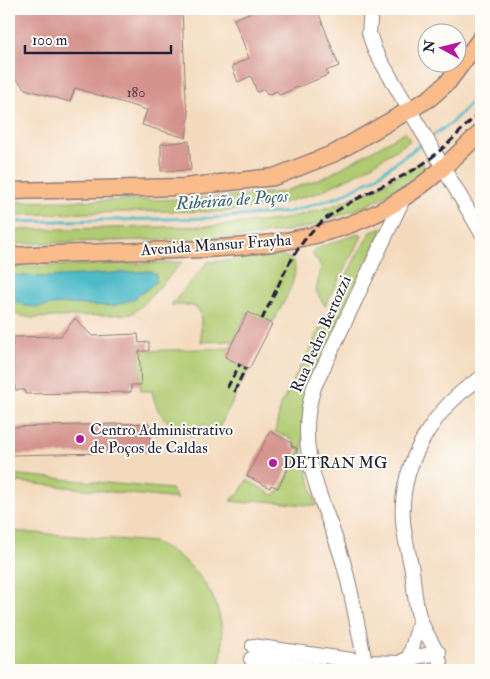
<svg xmlns="http://www.w3.org/2000/svg" width="490" height="679" font-family="'IM FELL Double Pica',serif">
  <rect width="100%" height="100%" fill="#fdfcf7"/>
  <filter id="ink" filterUnits="userSpaceOnUse"><feTurbulence type="fractalNoise" baseFrequency=".02" numOctaves="2"/><feDisplacementMap in="SourceGraphic" scale="10" xChannelSelector="R" yChannelSelector="G"/><feConvolveMatrix kernelMatrix="1 2 1 2 8 2 1 2 1" color-interpolation-filters="sRGB"/></filter>
  <filter id="wash" filterUnits="userSpaceOnUse"><feTurbulence type="fractalNoise" baseFrequency=".0096" numOctaves="4" result="noise"/><feDisplacementMap in="SourceGraphic" scale="20" xChannelSelector="R" yChannelSelector="G"/><feGaussianBlur stdDeviation="1.12" result="paint"/><feColorMatrix in="noise" values="0 0 0 0 0 0 0 0 0 0 0 0 0 0 0 0 0 1.4 0 .05"/><feComposite in="paint" operator="in"/></filter>
  <g filter="url(#wash)">
    <rect width="100%" height="100%" fill="#f4dabd"/>
    <g fill="#b0cb71" stroke="#697656">
      <polygon points="405,132 410,141 359,173 317,193 275,205 221,212 165,211 9,215 9,202 194,199 283,192 327,176"/>
      <polygon points="421,162 427,170 419,177 368,205 308,227 248,237 9,244 9,230 211,226 280,220 330,207 376,188"/>
      <polygon points="383,228 310,392 302,450 316,506 255,500 249,503 230,501 239,493 247,480 273,495 280,491 301,449 293,445 294,440 275,432 281,405 357,255 371,232"/>
      <polygon points="359,234 362,236 325,306 316,291 321,267 312,253 322,246"/>
      <path d="M 279,255 C 282,256 287,257 290,259 C 306,270 278,311 272,324 L 248,312 L 233,341 L 201,342 C 200,310 207,304 171,305 L 208,262 Z"/>
      <polygon points="182,262 143,305 131,314 32,318 17,315 9,309 9,267"/>
      <path d="M 230,348 L 226,357 L 249,369 L 217,432 L 203,424 L 193,436 C 168,424 158,419 152,391 L 141,391 L 139,351 Z"/>
      <polygon points="9,474 171,489 178,499 9,481"/>
      <path d="M 9,531 L 154,542 C 205,564 234,616 218,670 L 9,670 Z"/>
    </g>
    <polygon fill="#4dbac8" stroke="#386e82" points="150,271 156,274 156,282 134,299 113,306 61,304 37,307 26,306 9,297 9,275 44,277"/>
    <g fill="none" stroke-linecap="round" stroke-linejoin="round">
      <g stroke="#4dbac8" stroke-width="3">
        <polyline points="429,138 450,124 481,93"/>
        <polyline points="9,222 212,218 289,212 338,197 373,179 424,142"/>
      </g>
    </g>
    <g id="blocks">
      <g fill="#d4928b">
        <polygon points="9,9 182,9 186,102 189,114 186,138 142,125 147,110 75,88 70,102 25,89 9,70"/>
        <polygon points="259,9 317,9 339,66 326,71 328,75 279,95 277,91 267,95 264,89 257,92 251,76 238,82 232,66 249,58 234,19"/>
        <polygon points="189,141 191,170 161,171 161,144"/>
        <polygon points="248,312 272,324 249,369 225,357"/>
        <polygon points="75,318 92,336 138,334 139,343 149,342 149,351 139,351 141,385 131,385 131,392 25,394 25,390 15,390 13,353 9,353 9,346 13,346 12,337 61,336"/>
        <polygon points="149,423 150,452 12,455 11,427"/>
        <polygon points="270,431 292,443 291,446 298,449 278,488 271,485 270,488 247,476"/>
      </g>
    </g>
  </g>
  <g filter="url(#ink)">
    <use href="#blocks" fill-opacity="0" stroke="#8b7e7c" stroke-width="1"/>
    <g fill="none" stroke-linecap="round" stroke-linejoin="round">
      <g stroke="#8b7e7c" stroke-width="16">
        <g id="minor">
          <polyline points="371,9 369,33 375,51 481,232"/>
          <polyline points="253,646 365,662 399,663 409,658 439,653"/>
          <polyline points="251,659 321,670"/>
          <path d="M 365,662 C 358,630 353,597 344,565 C 326,502 292,454 314,387 L 403,199"/>
          <polyline points="412,670 409,658 420,621"/>
          <path d="M 442,670 C 438,649 429,641 421,622 C 415,607 414,586 412,570 C 409,554 404,537 403,521 C 399,465 434,407 481,378"/>
        </g>
      </g>
      <g stroke="#8b7e7c" stroke-width="19">
        <g id="major">
          <polyline points="9,191 184,187 274,177 335,153 430,98 448,82 481,38"/>
          <path d="M 9,256 C 56,254 102,252 149,251 C 235,248 329,247 403,198 C 432,180 456,156 481,132"/>
        </g>
      </g>
      <use href="#minor" stroke="#fff" stroke-width="14"/>
      <use href="#major" stroke="#fabc8b" stroke-width="16"/>
      <g stroke="#22223b" stroke-width="3" stroke-dasharray="8 4" stroke-linecap="butt">
        <path d="M 262,319 C 277,290 290,254 313,230 C 340,203 377,190 410,172 C 437,157 460,132 481,110"/>
        <polyline points="227,388 240,364"/>
        <polyline points="234,392 246,367"/>
      </g>
    </g>
  </g>
  <g fill="#b5179e" stroke="#fdfcf7" stroke-width="2">
    <circle cx="80" cy="439" r="5"/>
    <circle cx="273" cy="463" r="5"/>
  </g>
  <g text-anchor="middle" dominant-baseline="central" stroke-width="4" stroke-linejoin="round" paint-order="stroke">
    <g font-size="14" fill="#4e3e4f">
      <text x="136" y="92">180</text>
    </g>
    <g font-size="16" fill="#22223b" stroke="#fdfcf7">
      <text transform="translate(216 245) rotate(-4)">Avenida Mansur Frayha</text>
      <text transform="translate(321 334) rotate(-66)">Rua Pedro Bertozzi</text>
    </g>
    <g font-size="16" fill="#22223b" stroke="#fdfcf7" text-anchor="start">
      <text x="90" y="430">Centro Administrativo<tspan x="90" dy="18">de Poços de Caldas</tspan></text>
      <text x="283" y="463">DETRAN MG</text>
    </g>
    <g font-size="18" font-style="italic" fill="#335f73" stroke="#fdfcf7">
      <text transform="translate(232 200) rotate(-4)">Ribeirão de Poços</text>
    </g>
  </g>
  <rect width="490" height="679" fill="none" stroke="#fdfcf7" stroke-width="30"/>
  <g transform="translate(442 48) rotate(277)"><circle r="24" fill="#fdfcf7" stroke="#a5a5ac"/>
  <path d="M0-4L9 19L0 12L-9 19Z" fill="#b5179e"/>
  <text y="-8" font-size="14" font-weight="bold" text-anchor="middle" fill="#22223b">N</text>
  </g>
  <path d="M25 45v8h146v-8" fill="none" stroke="#22223b" stroke-width="2.5"/>
  <text x="32" y="45" font-size="15" fill="#22223b" stroke="#fdfcf7" stroke-width="4" paint-order="stroke">100 m</text>
</svg>
